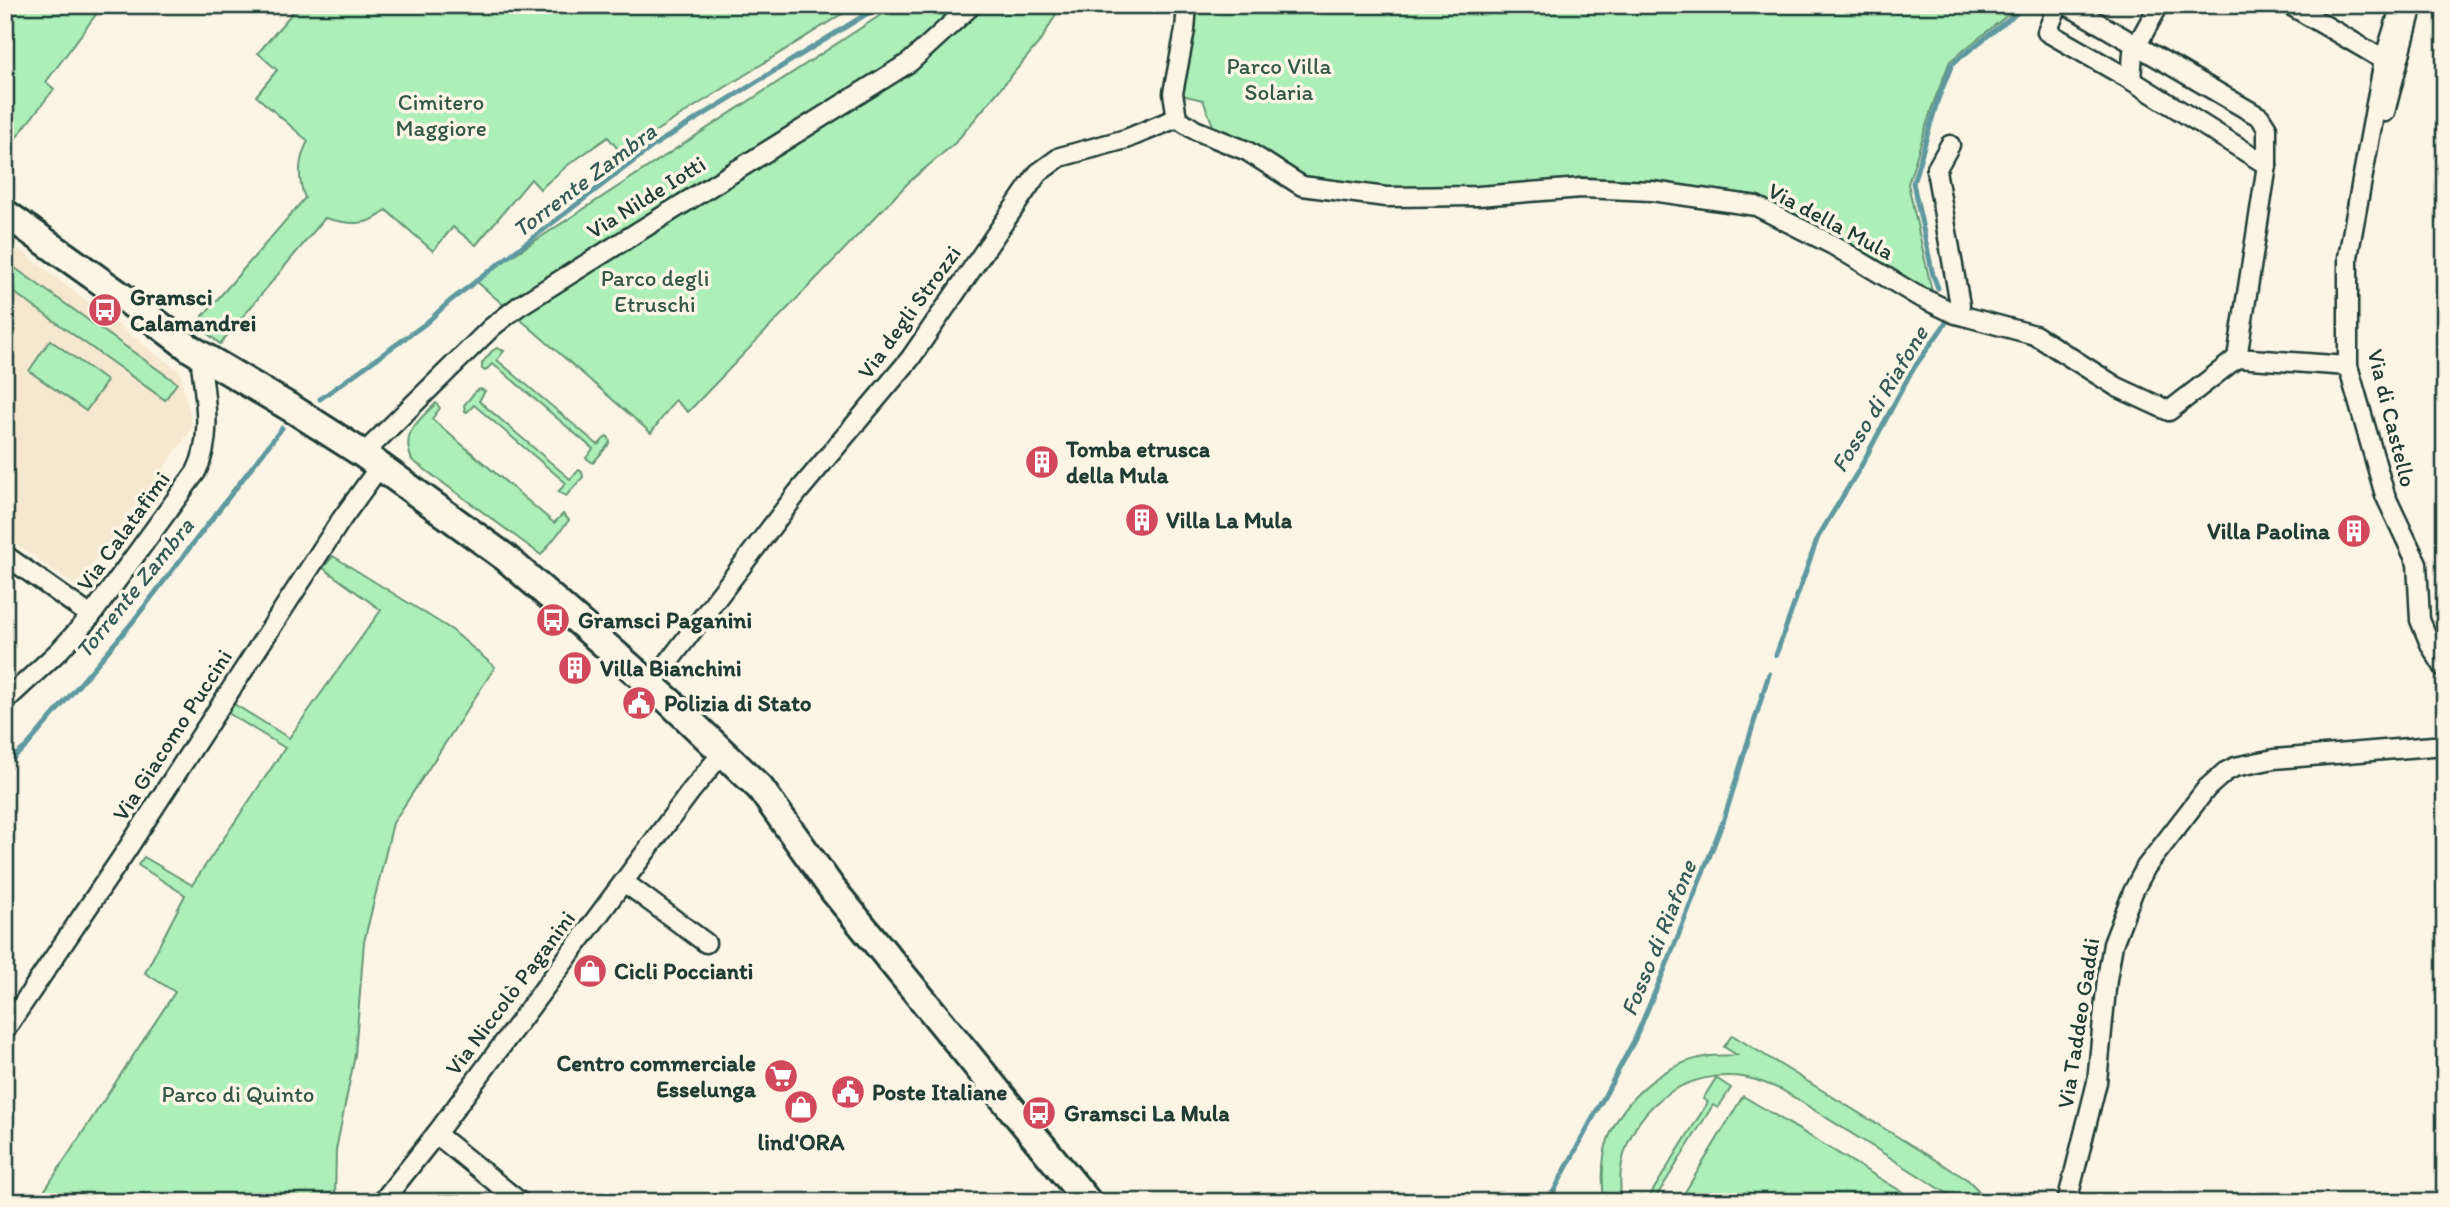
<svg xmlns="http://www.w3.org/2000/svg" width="2450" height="1207" font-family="Itim,sans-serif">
  <rect width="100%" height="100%" fill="#fcf5e5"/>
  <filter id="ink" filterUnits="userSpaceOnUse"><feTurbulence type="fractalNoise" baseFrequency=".0143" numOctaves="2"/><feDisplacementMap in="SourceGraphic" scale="14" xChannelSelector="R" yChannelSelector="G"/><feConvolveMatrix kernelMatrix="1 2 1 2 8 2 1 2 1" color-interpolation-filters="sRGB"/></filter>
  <g filter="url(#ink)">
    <polygon fill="#f6e8ce" points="15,246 180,372 193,428 76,586 5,536 5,248"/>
    <g fill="#acefb8" stroke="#669676" stroke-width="2">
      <polygon points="5,5 103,5 46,82 54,89 5,152"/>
      <path d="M 299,5 L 856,5 L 621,153 L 608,137 L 568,165 L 540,189 L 531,179 L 476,245 L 453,227 L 433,251 L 386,210 C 369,228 347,224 325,218 L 220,344 L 196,324 L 305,198 C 297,178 298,160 308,141 L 256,96 L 277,70 L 258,53 Z"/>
      <polygon points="896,5 1061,5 1042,39 955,143 909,182 688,412 675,400 651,433 475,280"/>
      <polygon points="1187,5 2017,5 2014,10 1950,61 1933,104 1908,184 1933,296 1835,236 1756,195 1651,181 1582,177 1482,191 1385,193 1300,179 1216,133 1203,100 1173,93"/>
      <polygon points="5,261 177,383 165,400 5,286"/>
      <polygon points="50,340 107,381 86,411 29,371"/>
      <polygon points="497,348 504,351 497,360 598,445 607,436 609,438 610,443 593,463 586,458 593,449 502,371 492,364 485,371 482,369 482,363 492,351"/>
      <polygon points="480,389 485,391 479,401 570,479 579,470 582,472 583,477 566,496 558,492 566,483 474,405 467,412 465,411 464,405 476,391"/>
      <path d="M 436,403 L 440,408 L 432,419 L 554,523 L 563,514 L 569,520 L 541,555 L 412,460 C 400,432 418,422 436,403 Z"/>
      <polygon points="333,556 452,630 495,667 393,823 364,942 355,1055 336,1150 335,1202 37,1202 175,992 145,973 185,895 138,865 144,857 192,885 285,748 228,713 234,704 289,738 381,610 323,568"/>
      <path d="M 1732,1035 L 1968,1180 L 1990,1202 L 1961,1202 L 1782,1090 C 1765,1083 1749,1076 1730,1076 C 1662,1074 1610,1135 1622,1202 L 1604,1202 C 1602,1182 1601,1156 1609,1137 C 1625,1096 1666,1062 1710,1056 C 1718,1055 1728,1056 1737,1055 L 1724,1047 Z"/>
      <polygon points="1716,1078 1731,1088 1718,1108 1713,1105 1653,1202 1637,1202 1640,1196 1647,1200 1708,1102 1703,1099"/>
      <polygon points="1743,1096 1919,1202 1679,1202"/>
    </g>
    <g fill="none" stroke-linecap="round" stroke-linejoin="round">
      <g stroke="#5f99a0" stroke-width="5">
        <polyline points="1938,288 1933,275 1913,183 1938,99 1952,64 2018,12 2022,5"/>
        <polyline points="320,399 425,324 450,301 656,144 881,5"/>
        <polyline points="1776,655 1818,537 1860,468 1911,372 1950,317"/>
        <polyline points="5,764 26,747 131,624 282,428"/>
        <polyline points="1548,1202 1635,1039 1669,959 1724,819 1769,674"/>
        <polyline points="2431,1202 2445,1191"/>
      </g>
      <g stroke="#1f3d34" stroke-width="23">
        <g id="street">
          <polyline points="2058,5 2047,32 2131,80 2267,165"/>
          <polyline points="2067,5 2260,117 2267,128 2267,165 2237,358"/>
          <polyline points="2290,5 2384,60"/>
          <polyline points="2401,5 2384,60 2348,257 2348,366 2385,495 2417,563 2420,620 2431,646 2445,669"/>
          <polyline points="2131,80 2133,52 2159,5"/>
          <polyline points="2385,112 2413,5"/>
          <polyline points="1177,118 1195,130 1247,151 1302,186 1386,197 1478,196 1582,188 1652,191 1756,206 1833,245 1916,295 1956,314 2035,335 2117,387 2169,411 2237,358 2348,366"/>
          <polyline points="1177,118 1173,93 1185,30 1187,5"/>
          <polyline points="1950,145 1936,170 1960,305 1956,314"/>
          <polyline points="363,454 492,327 519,306 910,62 972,5"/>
          <polyline points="5,555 91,616"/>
          <polyline points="651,685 798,492 910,359 1038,173 1060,157 1126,139 1177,118"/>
          <path d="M 5,701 L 60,650 L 91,616 L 196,472 C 214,437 204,393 200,355"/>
          <polyline points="624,882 706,943"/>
          <polyline points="5,1030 126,851 341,520 380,466"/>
          <polyline points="436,1134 520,1202"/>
          <polyline points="382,1202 436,1134 691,791 723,752"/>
          <polyline points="2067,1202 2097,1082 2107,979 2113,944 2133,892 2146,867 2207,788 2225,772 2235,767 2274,759 2445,745"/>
        </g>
      </g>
      <g stroke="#1f3d34" stroke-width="32">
        <polyline id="secondary" points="5,213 120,295 191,349 296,411 363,454 506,558 669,701 760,788 833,890 1088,1202"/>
      </g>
      <use href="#street" stroke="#fcf5e5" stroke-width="18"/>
      <use href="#secondary" stroke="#fcf5e5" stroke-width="26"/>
    </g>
  </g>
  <defs>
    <g id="bus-disc" transform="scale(1.75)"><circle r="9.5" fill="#d1495b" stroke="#fcf5e5"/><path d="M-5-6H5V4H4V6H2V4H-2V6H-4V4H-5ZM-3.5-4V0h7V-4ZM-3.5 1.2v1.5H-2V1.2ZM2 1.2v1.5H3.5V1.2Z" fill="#fff"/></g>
    <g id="building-disc" transform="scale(1.75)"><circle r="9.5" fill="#d1495b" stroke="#fcf5e5"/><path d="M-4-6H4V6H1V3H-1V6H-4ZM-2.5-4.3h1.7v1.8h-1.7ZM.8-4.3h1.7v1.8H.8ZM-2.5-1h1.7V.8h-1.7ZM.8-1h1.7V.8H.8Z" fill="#fff"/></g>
    <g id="civic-disc" transform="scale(1.75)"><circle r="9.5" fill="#d1495b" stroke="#fcf5e5"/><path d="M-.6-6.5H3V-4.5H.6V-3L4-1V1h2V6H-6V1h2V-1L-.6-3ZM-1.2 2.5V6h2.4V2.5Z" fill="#fff"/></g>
    <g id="shop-disc" transform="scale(1.75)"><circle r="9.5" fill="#d1495b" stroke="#fcf5e5"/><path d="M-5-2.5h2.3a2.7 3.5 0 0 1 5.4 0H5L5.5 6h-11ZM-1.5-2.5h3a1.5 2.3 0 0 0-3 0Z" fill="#fff"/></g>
    <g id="supermarket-disc" transform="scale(1.75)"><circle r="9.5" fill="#d1495b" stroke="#fcf5e5"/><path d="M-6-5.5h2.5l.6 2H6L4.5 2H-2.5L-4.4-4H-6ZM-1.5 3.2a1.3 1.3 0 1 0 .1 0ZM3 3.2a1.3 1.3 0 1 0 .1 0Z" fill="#fff"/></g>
  </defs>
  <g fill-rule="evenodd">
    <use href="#bus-disc" x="105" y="310"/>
    <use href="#building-disc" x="1042" y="462"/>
    <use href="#building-disc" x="1142" y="520"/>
    <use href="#building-disc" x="2354" y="531"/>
    <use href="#bus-disc" x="553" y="620"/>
    <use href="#building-disc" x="575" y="668"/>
    <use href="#civic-disc" x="639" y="703"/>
    <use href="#shop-disc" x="590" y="971"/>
    <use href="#supermarket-disc" x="781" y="1076"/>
    <use href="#civic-disc" x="848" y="1092"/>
    <use href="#shop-disc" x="801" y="1107"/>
    <use href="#bus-disc" x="1039" y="1113"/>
  </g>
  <g text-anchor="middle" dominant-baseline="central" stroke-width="7" stroke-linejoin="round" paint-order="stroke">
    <g font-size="23" fill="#345848" stroke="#fcf5e5">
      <text x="1279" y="66">Parco Villa<tspan x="1279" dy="26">Solaria</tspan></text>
      <text x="441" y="102">Cimitero<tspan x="441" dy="26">Maggiore</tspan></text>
      <text x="655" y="278">Parco degli<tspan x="655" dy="26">Etruschi</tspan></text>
      <text x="238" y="1094">Parco di Quinto</text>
    </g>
    <g font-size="23" fill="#1f3d34" stroke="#fcf5e5">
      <text transform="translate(646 197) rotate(-32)">Via Nilde Iotti</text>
      <text transform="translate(1831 221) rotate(28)">Via della Mula</text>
      <text transform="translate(909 312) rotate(-54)">Via degli Strozzi</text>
      <text transform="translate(2392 418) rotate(76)">Via di Castello</text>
      <text transform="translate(123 531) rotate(-54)">Via Calatafimi</text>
      <text transform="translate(172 735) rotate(-57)">Via Giacomo Puccini</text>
      <text transform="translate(510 993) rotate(-53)">Via Niccolò Paganini</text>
      <text transform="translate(2078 1023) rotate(-81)">Via Taddeo Gaddi</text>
    </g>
    <g font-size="23" font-weight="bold" fill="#1f3d34" stroke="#fcf5e5" text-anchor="start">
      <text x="130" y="297">Gramsci<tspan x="130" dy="26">Calamandrei</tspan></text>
      <text x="1066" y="449">Tomba etrusca<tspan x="1066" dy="26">della Mula</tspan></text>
      <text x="1166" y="520">Villa La Mula</text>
      <text x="2330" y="531" text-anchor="end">Villa Paolina</text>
      <text x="578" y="620">Gramsci Paganini</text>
      <text x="600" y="668">Villa Bianchini</text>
      <text x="664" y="703">Polizia di Stato</text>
      <text x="614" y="971">Cicli Poccianti</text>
      <text x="756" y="1063" text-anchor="end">Centro commerciale<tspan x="756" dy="26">Esselunga</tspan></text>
      <text x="872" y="1092">Poste Italiane</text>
      <text x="1064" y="1113">Gramsci La Mula</text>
      <text x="801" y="1142" text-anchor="middle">lind'ORA</text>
    </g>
    <g font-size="24" font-style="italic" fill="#345c58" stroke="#fcf5e5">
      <text transform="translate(584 180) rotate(-37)">Torrente Zambra</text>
      <text transform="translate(1879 399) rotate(-59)">Fosso di Riafone</text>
      <text transform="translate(134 588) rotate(-51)">Torrente Zambra</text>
      <text transform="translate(1658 938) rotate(-68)">Fosso di Riafone</text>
    </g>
  </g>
  <rect width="2450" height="1207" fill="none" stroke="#fcf5e5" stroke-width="28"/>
  <rect x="14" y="14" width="2422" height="1179" fill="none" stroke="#1f3d34" stroke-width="2.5" filter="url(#ink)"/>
</svg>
